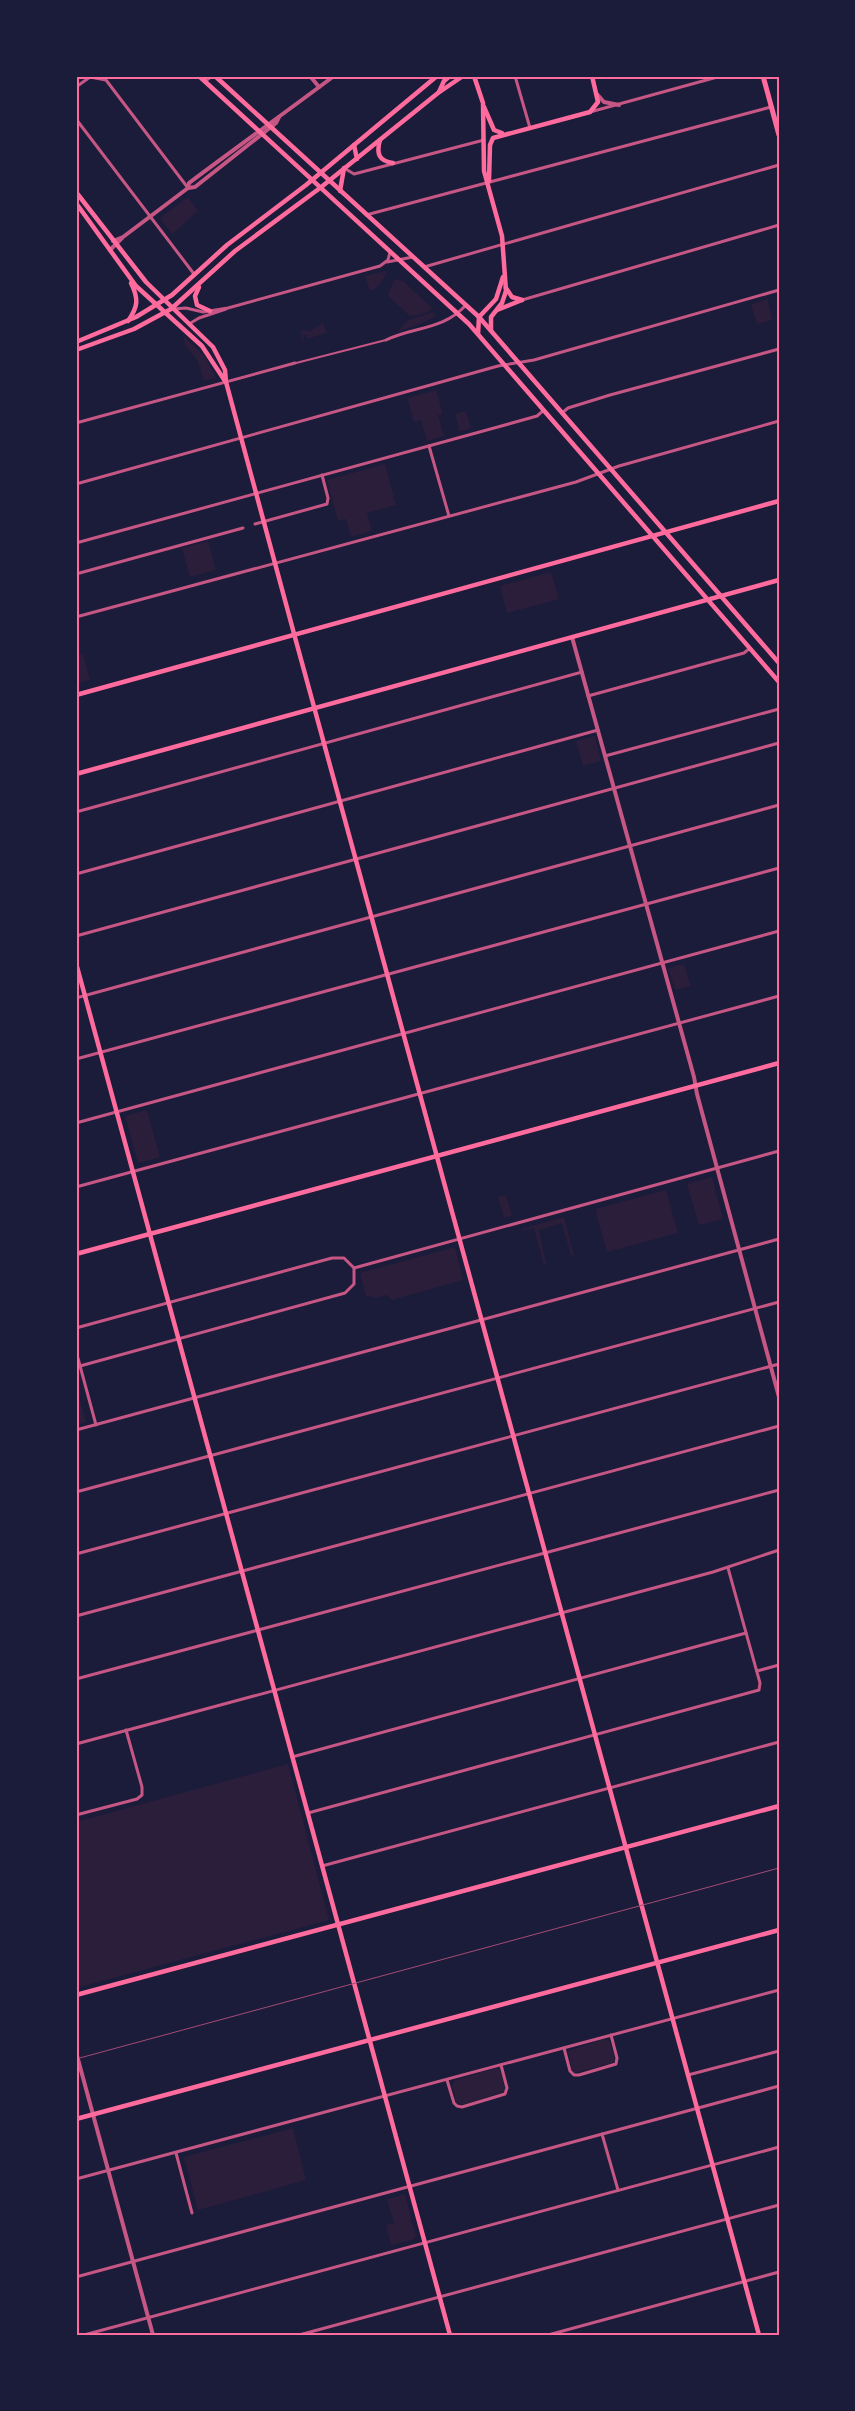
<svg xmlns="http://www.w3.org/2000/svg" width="855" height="2411" font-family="Inter,sans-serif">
  <rect width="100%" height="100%" fill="#1b1b3a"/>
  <g fill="#2a1e3b">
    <polygon points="188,197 198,211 172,234 160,218"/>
    <path d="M 385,271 C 386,280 378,288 370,291 L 365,276 Z"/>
    <polygon points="395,279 403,281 433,309 424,314 410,316 389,297 388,293"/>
    <polygon points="768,299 772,320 757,324 751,304"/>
    <polygon points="433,312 436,316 418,325 397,332 407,321"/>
    <polygon points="323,323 327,333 307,339 306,335 302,336 305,339 302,340 301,330 310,331"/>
    <polygon points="183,335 205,357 216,378 204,381 198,361 185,345"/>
    <polygon points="436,390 443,414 438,415 444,436 427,441 421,420 414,422 407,398"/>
    <polygon points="466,411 471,428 460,432 455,414"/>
    <polygon points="385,464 396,505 367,513 372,531 351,537 346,519 338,521 327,480"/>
    <polygon points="208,541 216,570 190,577 182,548"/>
    <polygon points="551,572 559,599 507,613 500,586"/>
    <polygon points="83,653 90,680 76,684 76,655"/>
    <polygon points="595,736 601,761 583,766 576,741"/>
    <polygon points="684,964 691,986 675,990 668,968"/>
    <polygon points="147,1110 160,1157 138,1163 125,1116"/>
    <polygon points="712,1177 723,1219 699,1225 687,1184"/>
    <polygon points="666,1190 678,1233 607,1252 595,1209"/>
    <polygon points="506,1195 512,1216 504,1218 498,1197"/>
    <polygon points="564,1217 574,1255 571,1256 562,1223 539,1230 546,1264 544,1265 534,1228 522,1231 521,1229"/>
    <polygon points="455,1247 463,1280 392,1300 387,1295 377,1298 366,1296 360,1273"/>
    <polygon points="76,1385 86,1422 76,1425"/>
    <polygon points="288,1764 329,1920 76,1988 76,1822"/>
    <polygon points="604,2039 610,2042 615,2062 575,2073 572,2070 568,2051"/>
    <polygon points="497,2068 501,2072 505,2089 503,2092 463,2105 456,2102 452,2086 455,2080"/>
    <polygon points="293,2128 306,2180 198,2210 184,2157"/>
    <polygon points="405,2194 416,2237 412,2240 391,2245 386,2225 394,2223 387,2199"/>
  </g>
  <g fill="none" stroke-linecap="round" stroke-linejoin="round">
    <polyline stroke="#c65784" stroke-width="2" points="296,363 386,340"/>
    <g stroke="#c65784" stroke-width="3">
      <polyline points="515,76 530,128"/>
      <polyline points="76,87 90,77 106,80 188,188"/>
      <polyline points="590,112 721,76"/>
      <polyline points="76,119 194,274"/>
      <polyline points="344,168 354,174 484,140"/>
      <polyline points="366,215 771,107"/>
      <polyline points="387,262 413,257"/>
      <polyline points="424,267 779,165"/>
      <polyline points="522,300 779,225"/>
      <polyline points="173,309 186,308 203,312 228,308 380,266 388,260 390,252"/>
      <polyline points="189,324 199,318 226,309"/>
      <path d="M 386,340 C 415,326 442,331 466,305"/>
      <polyline points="562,413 568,408 610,395 779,349"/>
      <polyline points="76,423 295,363"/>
      <polyline points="429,446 449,516"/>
      <polyline points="76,484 434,384 498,366 534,360 779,290"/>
      <polyline points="255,524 327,504 328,498 322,475"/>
      <polyline points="76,543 505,425 537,416 544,410"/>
      <polyline points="76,574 243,528"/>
      <polyline points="76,617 576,482 619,466 779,421"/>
      <polyline points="588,696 744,653 750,648"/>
      <polyline points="605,756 779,709"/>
      <polyline points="76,812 582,672"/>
      <polyline points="76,874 598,730"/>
      <polyline points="76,936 779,743"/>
      <polyline points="76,998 779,805"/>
      <polyline points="76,1059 779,868"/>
      <polyline points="76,1123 779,931"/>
      <polyline points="76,1187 779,996"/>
      <polyline points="354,1268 779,1151"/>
      <polyline points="76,1328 332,1258 344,1258 354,1268 354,1284 345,1293 80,1366"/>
      <polyline points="76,1351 96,1425"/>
      <polyline points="76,1430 779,1239"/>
      <polyline points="76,1492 779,1302"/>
      <polyline points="76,1554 779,1364"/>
      <polyline points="76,1616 779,1426"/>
      <polyline points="757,1671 779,1665"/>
      <polyline points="76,1679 779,1490"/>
      <polyline points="76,1744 713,1572 779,1550"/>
      <polyline points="292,1757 746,1633"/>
      <polyline points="308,1813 759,1690 760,1683 728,1568"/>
      <polyline points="76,1815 137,1799 142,1795 142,1787 126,1730"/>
      <polyline points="322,1866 779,1742"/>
      <polyline points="564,2048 570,2071 574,2075 579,2075 616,2064 617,2058 611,2035"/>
      <polyline points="688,2075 779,2051"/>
      <polyline points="447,2080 454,2103 457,2106 462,2107 505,2094 507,2088 501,2065"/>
      <polyline points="602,2134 618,2190"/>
      <polyline points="176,2153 192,2213"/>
      <polyline points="76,2179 779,1990"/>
      <polyline points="76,2277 779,2086"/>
      <polyline points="84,2335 779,2147"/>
      <polyline points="299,2335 779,2205"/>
      <polyline points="548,2335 779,2272"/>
    </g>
    <g stroke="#c65784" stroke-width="4">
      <polyline points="310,76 319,87"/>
      <polyline points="205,81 211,76"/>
      <polyline points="596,93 604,102 619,105"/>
      <polyline points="188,188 195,187 276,123 279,117"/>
      <path d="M 113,241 L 123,237 L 188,188 L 189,183 C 237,147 286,112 334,76"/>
      <polyline points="110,250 122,238"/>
      <polyline points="572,637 694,1077 697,1094 779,1397"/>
      <polyline points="76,2052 153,2335"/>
    </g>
    <g stroke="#ff6b9d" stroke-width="4.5">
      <polyline points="474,76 483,103 484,171 502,236 506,291 502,303 491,317 491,330"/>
      <polyline points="439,92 444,81 450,76"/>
      <polyline points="484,107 494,130 502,133"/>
      <path d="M 380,140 C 376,154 379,161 393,163"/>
      <polyline points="354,145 357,159"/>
      <polyline points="489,181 490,145 493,138 590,112 598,102 592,76"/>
      <polyline points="76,192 146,282 213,347 225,370 226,382 296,641 759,2335"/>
      <polyline points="76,203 136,286 202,346 225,381"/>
      <polyline points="199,287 195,296 197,305 210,311"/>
      <polyline points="506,288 512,297 522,300"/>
      <polyline points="497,310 522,300"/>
      <path d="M 128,321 C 138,307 139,299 131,283"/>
      <polyline points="478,334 479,317 496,299 503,277"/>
      <polyline points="76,342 136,317 172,295 227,245 306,185 437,76"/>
      <polyline points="76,350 134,329 171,309 235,251 320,188 438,93 463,76"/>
      <polyline points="76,695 779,501"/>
      <polyline points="76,774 779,580"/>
      <polyline points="76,963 450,2335"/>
      <polyline points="76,1254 779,1063"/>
      <polyline points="76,1995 779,1806"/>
      <polyline points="76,2119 779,1930"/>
    </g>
    <g stroke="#ff6b9d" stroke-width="4.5">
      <polyline points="199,76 469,324 779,682"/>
      <polyline points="215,76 479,317 779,663"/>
      <polyline points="340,191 344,168"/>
    </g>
    <polyline stroke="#ff6b9d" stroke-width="5" points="763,76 779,135"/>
    <polyline stroke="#a44b75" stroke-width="1" points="76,2059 779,1868"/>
  </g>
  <rect width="855" height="2411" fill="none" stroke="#1b1b3a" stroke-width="155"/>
  <rect x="78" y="78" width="700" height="2256" fill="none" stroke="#ff6b9d" stroke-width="2"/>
</svg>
